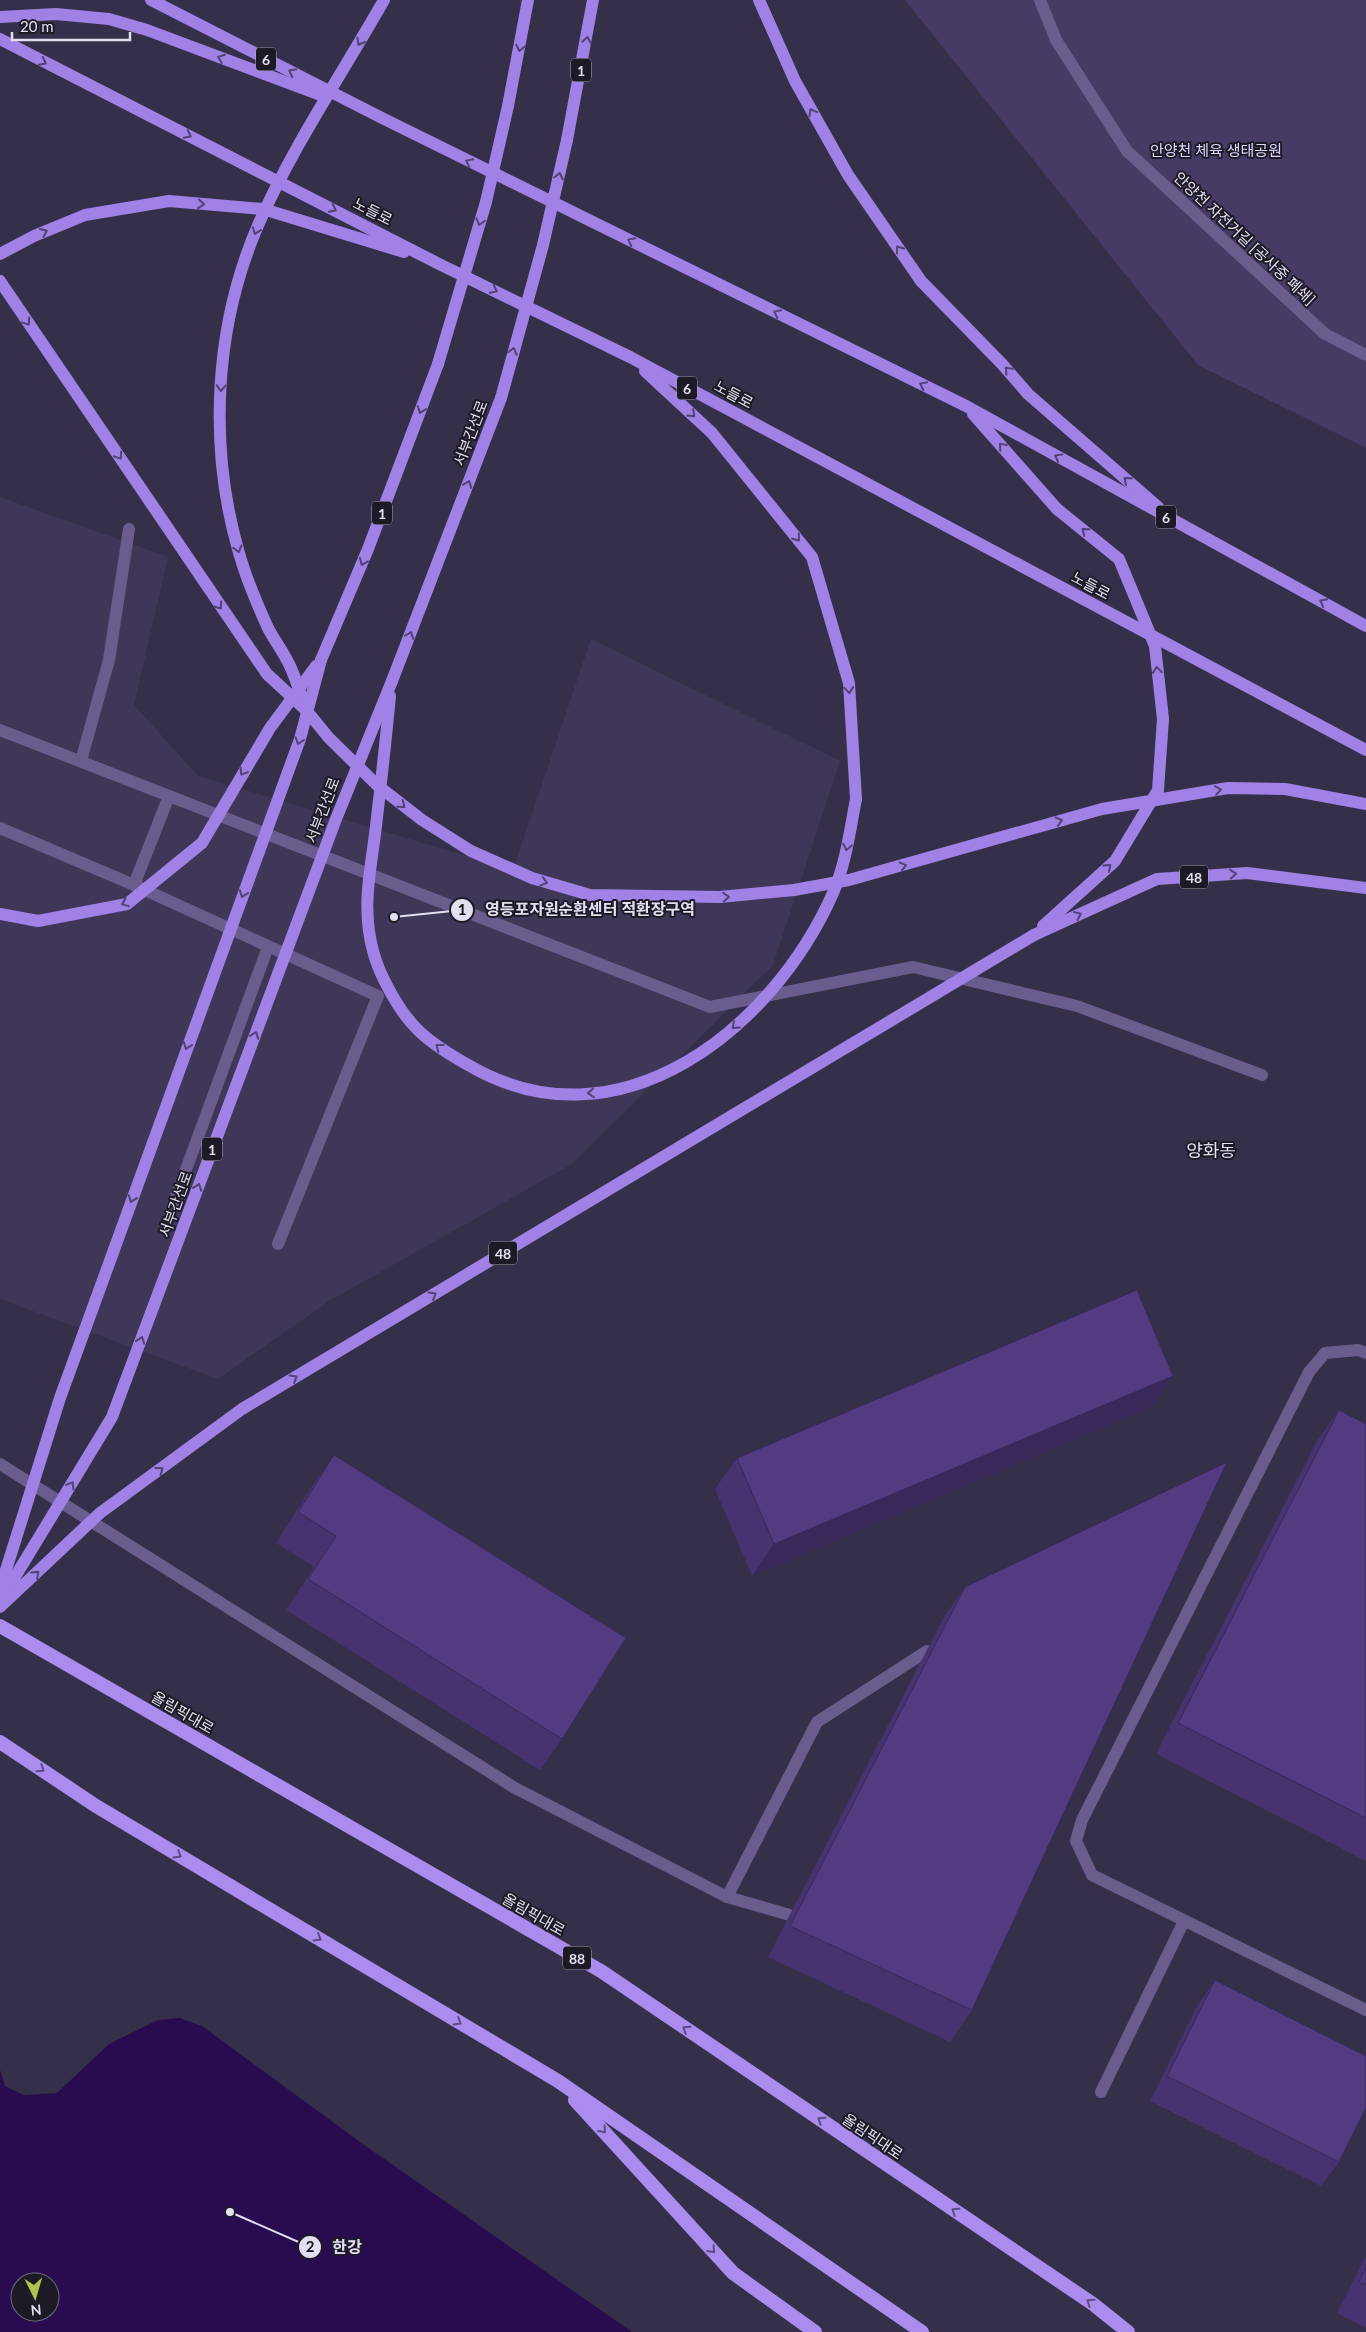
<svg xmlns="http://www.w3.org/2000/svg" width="1366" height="2332" font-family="Lato,'Noto Sans KR',sans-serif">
  <rect width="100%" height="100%" fill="#362f4a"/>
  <polygon fill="#403758" points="0,497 168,557 134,705 198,776 513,870 591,639 840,761 773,965 572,1164 329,1301 218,1379 0,1299"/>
  <polygon fill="#473a65" points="905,0 1366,0 1366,448 1198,365"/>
  <path fill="#290c50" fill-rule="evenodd" d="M 180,2018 L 202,2026 L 360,2142 L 632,2332 L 0,2332 L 0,2070 L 5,2086 L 24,2095 L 57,2093 L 109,2044 L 158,2020 ZM 20,2282 L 50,2282 L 50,2312 L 20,2312 Z"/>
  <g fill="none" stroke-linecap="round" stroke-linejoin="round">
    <g stroke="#6a5d8e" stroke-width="12">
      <polyline points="1040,0 1056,40 1127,151 1325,334 1366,355"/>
      <polyline points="0,730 710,1007 913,967 1077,1006 1262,1075"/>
      <polyline points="81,761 109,660 129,529"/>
      <polyline points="0,828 134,885 169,796"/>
      <polyline points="134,885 378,996 278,1244"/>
      <polyline points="170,1213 268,947"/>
      <polyline points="1366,1353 1358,1350 1325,1353 1309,1372 1082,1820 1076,1841 1092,1875 1366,2010"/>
      <polyline points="0,1464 515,1788 727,1897 817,1722 927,1651"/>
      <polyline points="727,1897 790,1915"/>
      <polyline points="1101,2092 1184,1921"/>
    </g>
    <g stroke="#a081e6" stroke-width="12">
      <polyline points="151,0 382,118 966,406 1366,626"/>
      <polyline points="759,0 795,81 848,175 921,281 1002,364 1028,394 1158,507"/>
      <polyline points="0,17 56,14 109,19 147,30 323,96"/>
      <polyline points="0,39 437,263 630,357 1366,750"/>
      <polyline points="508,106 528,0"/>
      <polyline points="567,140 593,0"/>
      <polyline points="0,254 34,236 85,215 169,201 263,209 404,252"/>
      <polyline points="645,371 712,433 812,557 849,683 856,799"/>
      <polyline points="973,414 1057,509"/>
      <polyline points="321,660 368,549 438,364"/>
      <polyline points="392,681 501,398"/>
      <polyline points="1043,926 1115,861 1158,790 1163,719"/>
      <polyline points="1034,935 1157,879 1247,873 1366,888"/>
    </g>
    <g stroke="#a98cee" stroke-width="14">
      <polyline points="0,1626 601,1971 1093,2304 1128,2332"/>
      <polyline points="0,1742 96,1806 558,2081 922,2332"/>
      <polyline points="575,2100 733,2273 815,2332"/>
    </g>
    <g stroke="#a081e6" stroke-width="12">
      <polyline points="0,281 267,674 306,710 329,738 377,785 422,820 471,851 532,878 590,895 720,897 794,890 849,880 1102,809 1228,788 1285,789 1366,804"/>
      <polyline points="438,364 486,202 508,106"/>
      <polyline points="501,398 543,245 567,140"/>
      <polyline points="1057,509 1119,559 1155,646 1163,719"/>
      <path d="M 390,696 C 386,739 381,783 376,826 C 371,870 361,906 373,951 C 379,975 400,1013 418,1030 C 433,1045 452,1056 470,1066 C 619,1152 773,1029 833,893 C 846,863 850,830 856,799"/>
      <path d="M 305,707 C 300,693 296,678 289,664 C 283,651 274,640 268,628 C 257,604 246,578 239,553 C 208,446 214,326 259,223 C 293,146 342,74 384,0"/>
      <polyline points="0,914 38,921 127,904 202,843 270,728 316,666"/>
      <polyline points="0,1589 60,1398 300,739 321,660"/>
      <polyline points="1,1600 112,1417 336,819 392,681"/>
      <polyline points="0,1607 100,1513 242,1409 1034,935"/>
    </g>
  </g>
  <g fill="#47336f">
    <polygon points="1173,1376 1151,1407 752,1576 715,1489 737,1458"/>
    <polygon points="1339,1410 1366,1424 1366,1861 1156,1754 1317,1441"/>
    <polygon points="334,1455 562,1739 540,1770 286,1610 314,1567 276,1543 312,1486"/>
    <polygon points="965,1587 972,2010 950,2042 768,1957 943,1619"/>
    <polygon points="1215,1980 1339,2162 1321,2186 1150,2101 1198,2005"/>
    <polygon points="1366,2256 1366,2328 1337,2313"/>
  </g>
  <polygon fill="#39295a" points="1173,1376 1151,1407 752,1576 774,1544"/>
  <g fill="#523b81" stroke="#39295a">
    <polygon points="1137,1290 1173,1376 774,1544 737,1458"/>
    <polygon points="1339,1410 1366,1424 1366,1818 1178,1723"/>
    <polygon points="334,1455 626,1638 562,1739 308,1579 336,1536 298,1512"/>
    <polygon points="1227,1462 972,2010 790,1926 965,1587"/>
    <polygon points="1215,1980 1366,2056 1366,2108 1339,2162 1167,2076"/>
    <polygon points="1366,2267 1366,2285 1359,2282"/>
  </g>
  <defs><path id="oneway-chevron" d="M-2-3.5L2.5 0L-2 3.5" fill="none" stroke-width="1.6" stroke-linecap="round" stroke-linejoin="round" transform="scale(1.25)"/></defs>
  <g stroke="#514373">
    <use href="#oneway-chevron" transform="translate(587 40) rotate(-80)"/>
    <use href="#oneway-chevron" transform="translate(360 42) rotate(120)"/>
    <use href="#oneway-chevron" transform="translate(520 48) rotate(102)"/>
    <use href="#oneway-chevron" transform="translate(221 58) rotate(-159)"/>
    <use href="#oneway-chevron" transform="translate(43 62) rotate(27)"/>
    <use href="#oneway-chevron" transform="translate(292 72) rotate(-153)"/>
    <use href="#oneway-chevron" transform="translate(812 112) rotate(-119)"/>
    <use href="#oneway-chevron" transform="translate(188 135) rotate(27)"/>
    <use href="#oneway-chevron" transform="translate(469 162) rotate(-154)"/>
    <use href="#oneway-chevron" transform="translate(559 176) rotate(-77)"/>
    <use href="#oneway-chevron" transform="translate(201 204) rotate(5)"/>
    <use href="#oneway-chevron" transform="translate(333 209) rotate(27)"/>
    <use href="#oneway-chevron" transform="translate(480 222) rotate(106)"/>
    <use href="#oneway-chevron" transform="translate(256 231) rotate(110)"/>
    <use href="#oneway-chevron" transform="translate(44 232) rotate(-23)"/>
    <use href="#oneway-chevron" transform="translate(631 241) rotate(-154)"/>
    <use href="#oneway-chevron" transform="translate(899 249) rotate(-126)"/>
    <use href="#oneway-chevron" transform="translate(494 290) rotate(26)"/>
    <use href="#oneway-chevron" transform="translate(777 313) rotate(-154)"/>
    <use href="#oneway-chevron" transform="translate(27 322) rotate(56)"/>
    <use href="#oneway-chevron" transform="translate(513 351) rotate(-75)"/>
    <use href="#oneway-chevron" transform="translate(1008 370) rotate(-131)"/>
    <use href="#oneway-chevron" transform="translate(923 385) rotate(-154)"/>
    <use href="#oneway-chevron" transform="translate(221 388) rotate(92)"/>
    <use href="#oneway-chevron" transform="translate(421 410) rotate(110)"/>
    <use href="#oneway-chevron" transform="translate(692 414) rotate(43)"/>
    <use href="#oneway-chevron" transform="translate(1002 446) rotate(-131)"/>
    <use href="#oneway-chevron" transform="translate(119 456) rotate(56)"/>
    <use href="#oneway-chevron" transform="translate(1058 457) rotate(-151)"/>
    <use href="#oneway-chevron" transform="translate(1127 480) rotate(-139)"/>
    <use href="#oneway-chevron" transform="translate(468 484) rotate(-69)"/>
    <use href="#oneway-chevron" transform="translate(1085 531) rotate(-141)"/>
    <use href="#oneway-chevron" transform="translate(797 538) rotate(51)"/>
    <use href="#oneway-chevron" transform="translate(238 549) rotate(74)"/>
    <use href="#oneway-chevron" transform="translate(363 562) rotate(113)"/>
    <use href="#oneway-chevron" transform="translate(1323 602) rotate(-152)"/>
    <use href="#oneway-chevron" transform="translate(219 606) rotate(55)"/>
    <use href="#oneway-chevron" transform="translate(410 635) rotate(-69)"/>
    <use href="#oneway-chevron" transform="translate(1157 670) rotate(-97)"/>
    <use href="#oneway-chevron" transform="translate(849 690) rotate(85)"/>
    <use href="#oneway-chevron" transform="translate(299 741) rotate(108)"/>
    <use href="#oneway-chevron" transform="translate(243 772) rotate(121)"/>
    <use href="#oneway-chevron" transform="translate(1218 790) rotate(-8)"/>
    <use href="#oneway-chevron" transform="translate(402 805) rotate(39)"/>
    <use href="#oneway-chevron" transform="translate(1059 821) rotate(-16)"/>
    <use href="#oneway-chevron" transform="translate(847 847) rotate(101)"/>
    <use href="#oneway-chevron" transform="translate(903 866) rotate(-15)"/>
    <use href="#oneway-chevron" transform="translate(1108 867) rotate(-42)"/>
    <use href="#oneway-chevron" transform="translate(1233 874) rotate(-4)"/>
    <use href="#oneway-chevron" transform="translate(544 882) rotate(16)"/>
    <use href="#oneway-chevron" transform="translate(243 894) rotate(110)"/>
    <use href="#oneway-chevron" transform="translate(726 897) rotate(-5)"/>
    <use href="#oneway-chevron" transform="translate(125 903) rotate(158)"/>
    <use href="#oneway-chevron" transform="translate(1078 915) rotate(-24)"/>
    <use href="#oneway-chevron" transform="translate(735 1026) rotate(138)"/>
    <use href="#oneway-chevron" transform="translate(255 1035) rotate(-70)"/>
    <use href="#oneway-chevron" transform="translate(187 1046) rotate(110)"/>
    <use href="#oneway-chevron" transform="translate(439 1047) rotate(-142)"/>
    <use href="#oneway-chevron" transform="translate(591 1093) rotate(175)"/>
    <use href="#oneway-chevron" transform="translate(198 1187) rotate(-70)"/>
    <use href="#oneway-chevron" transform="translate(132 1199) rotate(110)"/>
    <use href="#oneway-chevron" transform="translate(433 1295) rotate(-31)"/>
    <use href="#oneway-chevron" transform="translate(141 1340) rotate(-70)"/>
    <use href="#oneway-chevron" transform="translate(294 1378) rotate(-31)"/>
    <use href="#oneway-chevron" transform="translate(160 1470) rotate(-36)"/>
    <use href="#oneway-chevron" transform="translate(71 1485) rotate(-59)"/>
    <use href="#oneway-chevron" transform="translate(36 1574) rotate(-43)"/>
  </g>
  <g stroke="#5c4d80">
    <use href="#oneway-chevron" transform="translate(41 1769) rotate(34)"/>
    <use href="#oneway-chevron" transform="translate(178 1855) rotate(31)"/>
    <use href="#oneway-chevron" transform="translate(318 1938) rotate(31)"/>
    <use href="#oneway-chevron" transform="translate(458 2022) rotate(31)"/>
    <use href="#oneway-chevron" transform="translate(686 2029) rotate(-146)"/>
    <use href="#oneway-chevron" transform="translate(821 2120) rotate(-146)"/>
    <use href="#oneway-chevron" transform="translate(603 2130) rotate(48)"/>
    <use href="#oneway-chevron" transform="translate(955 2211) rotate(-146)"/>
    <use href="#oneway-chevron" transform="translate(712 2250) rotate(48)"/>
    <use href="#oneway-chevron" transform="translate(1090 2302) rotate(-145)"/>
  </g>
  <g text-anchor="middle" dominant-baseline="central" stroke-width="4" stroke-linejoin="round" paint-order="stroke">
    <g fill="#1d1a26" stroke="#a8a4b4" stroke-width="1">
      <rect x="256" y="47.5" width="20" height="23" rx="4"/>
      <rect x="571" y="58.5" width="20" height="23" rx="4"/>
      <rect x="677" y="376.5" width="20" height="23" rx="4"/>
      <rect x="372" y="501.5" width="20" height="23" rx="4"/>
      <rect x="1156" y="505.5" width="20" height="23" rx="4"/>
      <rect x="1180" y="865.5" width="28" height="23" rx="4"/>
      <rect x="202" y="1137.5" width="20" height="23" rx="4"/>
      <rect x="489" y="1241.5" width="28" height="23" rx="4"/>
      <rect x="563" y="1946.5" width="28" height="23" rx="4"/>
    </g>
    <g font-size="14" font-weight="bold" fill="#e3dff1">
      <text x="266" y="59">6</text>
      <text x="581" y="70">1</text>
      <text x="687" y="388">6</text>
      <text x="382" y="513">1</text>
      <text x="1166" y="517">6</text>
      <text x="1194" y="877">48</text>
      <text x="212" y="1149">1</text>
      <text x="503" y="1253">48</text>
      <text x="577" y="1958">88</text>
    </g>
    <g font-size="15" fill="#dfd5ff" stroke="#1d1a26">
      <text x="1216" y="150">안양천 체육 생태공원</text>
    </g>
    <g font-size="15" fill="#e3dff1" stroke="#1d1a26">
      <text transform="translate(373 211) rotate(27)">노들로</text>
      <text transform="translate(1245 238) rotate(43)">안양천 자전거길 [공사중 폐쇄]</text>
      <text transform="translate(734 394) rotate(28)">노들로</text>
      <text transform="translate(470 433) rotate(-69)">서부간선로</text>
      <text transform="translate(1091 585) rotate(28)">노들로</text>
      <text transform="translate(322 810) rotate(-69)">서부간선로</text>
      <text transform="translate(175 1204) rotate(-70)">서부간선로</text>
      <text transform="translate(183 1712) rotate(30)">올림픽대로</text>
      <text transform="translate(534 1914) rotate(30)">올림픽대로</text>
      <text transform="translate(873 2136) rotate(34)">올림픽대로</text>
    </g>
    <g font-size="18" fill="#e3dff1" stroke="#1d1a26">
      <text x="1211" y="1150">양화동</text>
    </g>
  </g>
  <path fill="none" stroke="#e3dff1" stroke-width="2" d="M394 917L462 910M230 2212L310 2247"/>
  <g fill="#e3dff1" stroke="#1d1a26" stroke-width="2">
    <circle cx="394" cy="917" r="5"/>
    <circle cx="230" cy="2212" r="5"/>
    <circle cx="462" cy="910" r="12"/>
    <circle cx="310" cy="2247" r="12"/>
  </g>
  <g font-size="15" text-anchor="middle" font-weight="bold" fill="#111">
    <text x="462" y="915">1</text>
    <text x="310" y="2252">2</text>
  </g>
  <g font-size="16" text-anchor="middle" font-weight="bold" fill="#e3dff1" stroke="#1d1a26" stroke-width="4" stroke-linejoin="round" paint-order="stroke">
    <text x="590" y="915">영등포자원순환센터 적환장구역</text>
    <text x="347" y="2253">한강</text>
  </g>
  <g transform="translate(35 2297) rotate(175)"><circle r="24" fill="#1d1a26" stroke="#6c6977"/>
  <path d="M0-4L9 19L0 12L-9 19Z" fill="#b3c24b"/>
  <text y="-8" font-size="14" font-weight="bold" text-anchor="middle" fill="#e3dff1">N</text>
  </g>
  <path d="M12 32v8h118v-8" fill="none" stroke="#e3dff1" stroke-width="2.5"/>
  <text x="20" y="32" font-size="15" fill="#e3dff1" stroke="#1d1a26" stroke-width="4" paint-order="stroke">20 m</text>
</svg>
